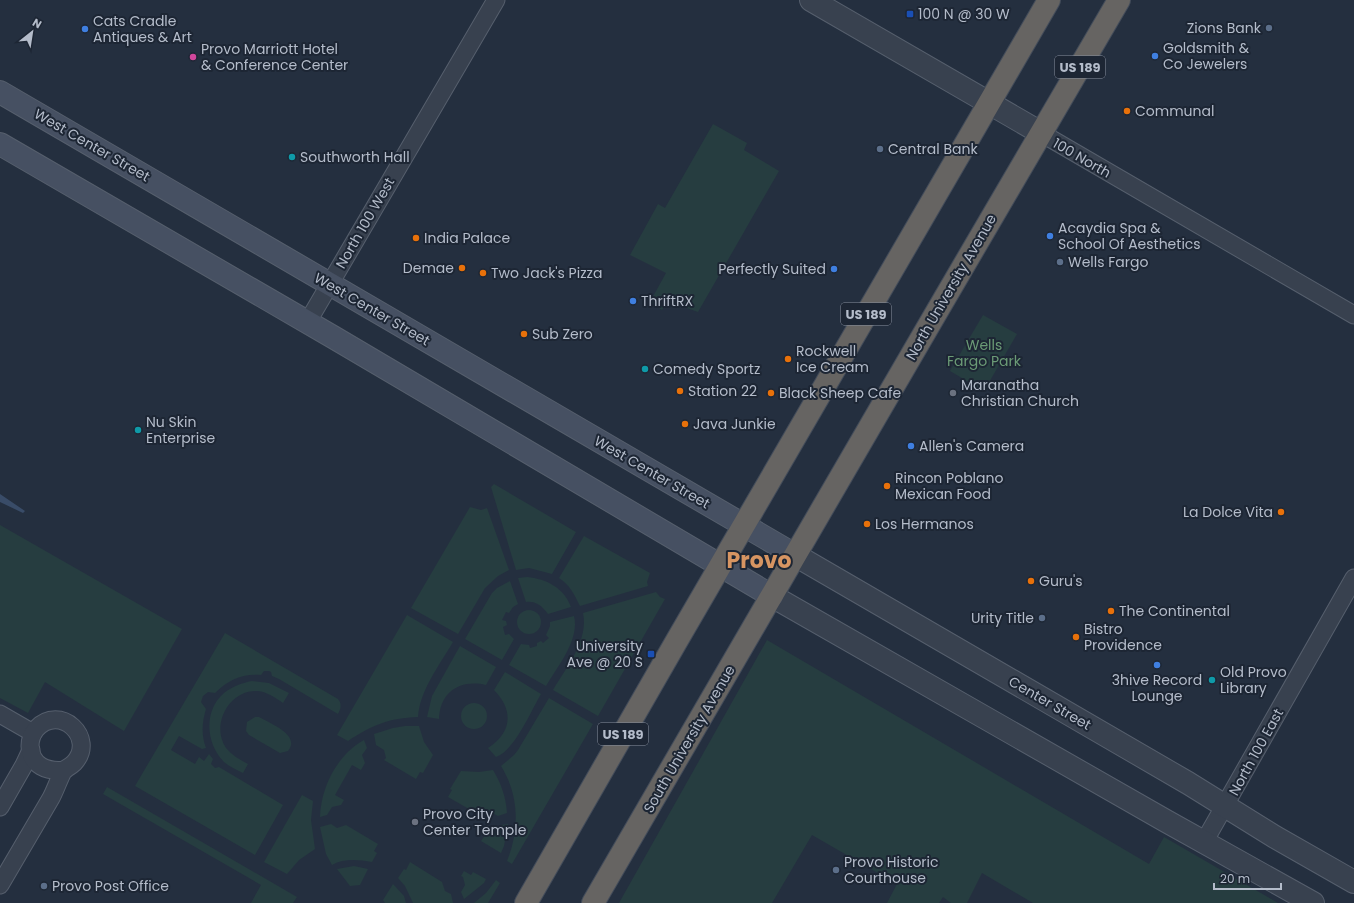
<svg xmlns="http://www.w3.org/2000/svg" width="1354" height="903" font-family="Poppins,sans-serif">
  <rect width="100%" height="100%" fill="#242f3f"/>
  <g fill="#263d40">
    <polygon points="713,124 747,143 744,150 779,171 698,312 681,306 683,302 671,295 662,310 650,302 666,273 630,255 658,204 665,208"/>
    <polygon points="983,315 1017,334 984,391 950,371"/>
    <polygon points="494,484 576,532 552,574 529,568 516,570 491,487"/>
    <polygon points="470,507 481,510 487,508 509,570 498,576 485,588 458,634 411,608"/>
    <polygon points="0,525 182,629 124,731 45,682 28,713 0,698"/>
    <path d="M 584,536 L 650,573 L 647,582 L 648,586 L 580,606 C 574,594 570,585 559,578 Z"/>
    <path d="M 527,577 C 547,579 564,588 571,607 L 548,614 C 542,606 536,601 526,602 L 518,578 Z"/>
    <polygon points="510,581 518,604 513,607 509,613 506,612 502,620 506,621 507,625 503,627 505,635 509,634 514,639 502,660 465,639 492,593 497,588"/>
    <path d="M 656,592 L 660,597 L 665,599 L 598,716 L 553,690 C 566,668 589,640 583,613 Z"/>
    <circle cx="529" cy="622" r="12"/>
    <path d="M 407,615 L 453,642 C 439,666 420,690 418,717 C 389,718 372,725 348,741 L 337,735 Z"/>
    <path d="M 574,616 C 580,639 558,666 546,686 L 509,665 L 521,644 L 529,645 L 530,648 L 537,646 L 537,643 L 541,641 L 543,643 L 549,638 L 546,635 L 550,626 L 550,622 Z"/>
    <path d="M 225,633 L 338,699 C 342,704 341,708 338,714 L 279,679 L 272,676 L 271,672 L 269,671 L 264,671 L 261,675 C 243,673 228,680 215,693 L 208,692 L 203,696 L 201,702 L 206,709 C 202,722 201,735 206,748 L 202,749 L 179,736 L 171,750 L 195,764 L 199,757 L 204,761 L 209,754 L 213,759 L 211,764 L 215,768 L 219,767 L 283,805 L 255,855 L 135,786 Z"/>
    <polygon points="767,640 1149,864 1164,837 1278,903 1033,903 982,873 967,903 951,903 943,897 939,903 887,903 897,884 812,835 772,903 619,903"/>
    <path d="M 460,646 L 496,667 L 486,685 C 460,679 440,692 439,719 L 427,717 L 432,696 Z"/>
    <path d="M 505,672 L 541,694 C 531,711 515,750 496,757 L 488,748 C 512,733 514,710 494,690 Z"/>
    <path d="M 252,681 L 269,683 L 289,693 L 283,703 C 276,698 267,692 258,691 C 230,689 210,724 226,748 C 232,755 240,760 248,764 L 243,773 C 237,770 230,767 224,762 C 206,744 203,711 224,693 C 232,687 241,683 252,681 Z"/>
    <path d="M 549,698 L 593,724 L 512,864 L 507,861 C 520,829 519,795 501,766 L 514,755 L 518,750 Z"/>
    <circle cx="474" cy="716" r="13"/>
    <path d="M 255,717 L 259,717 C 271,724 301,735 288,751 L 280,753 L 249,735 L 246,731 L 247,722 Z"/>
    <polygon points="405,726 419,726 424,742 433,755 423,773 420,772 416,779 384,760 386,758 384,750 376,745 374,734 393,728"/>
    <path d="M 364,740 L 367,748 L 362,755 L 365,763 L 361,770 L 352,765 L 335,795 L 344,800 L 341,805 L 332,807 L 327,815 L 320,817 C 321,787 337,755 364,740 Z"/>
    <path d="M 493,770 C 501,783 506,797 507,813 L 498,816 L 491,812 L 482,814 L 481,816 L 448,797 L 452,790 L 450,789 L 461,771 L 479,772 Z"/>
    <polygon points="107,787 297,897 293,903 251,903 261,885 103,794"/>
    <polygon points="302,795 313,801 311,820 315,849 299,860 287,874 264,862"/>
    <path d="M 331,824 L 337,828 L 346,825 L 378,844 L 374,851 L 377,853 L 372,862 C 359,860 344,858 332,865 L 326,854 L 320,827 Z"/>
    <polygon points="508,824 504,846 501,853 481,841 486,834 488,835 496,832 501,825"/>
    <polygon points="410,862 442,882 445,891 451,894 453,903 413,903 405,886 398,878 404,869 406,870"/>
    <polygon points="354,866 368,869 360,885 350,886 337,869"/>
    <polygon points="464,871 471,875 473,872 486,879 484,883 464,899 461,892 465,885 463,877 461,876"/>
    <polygon points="496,880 500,883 488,903 474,903 486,893"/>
    <polygon points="393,884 404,896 406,903 385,903 383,900"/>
  </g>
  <polygon fill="#394c68" points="0,494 25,511 23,513 0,502"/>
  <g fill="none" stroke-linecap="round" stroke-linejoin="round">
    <g stroke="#565f6d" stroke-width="19">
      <g id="minor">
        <polyline points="1041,133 1354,315"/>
        <polyline points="307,323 496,0"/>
        <polyline points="0,714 33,733"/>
        <polyline points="0,807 24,765 31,750"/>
        <polyline points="1204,842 1354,578"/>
        <path d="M 0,885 C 17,856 34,827 51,798 C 55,791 60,776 64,770 C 67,768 71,766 74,763 C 97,738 60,703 36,729 C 32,734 30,739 30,746 C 31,766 47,772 65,770"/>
      </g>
    </g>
    <g stroke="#565f6d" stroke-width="24">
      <g id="tertiary">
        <polyline points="811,0 1041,133"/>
        <polyline points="795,555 1188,783 1275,837 1354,882"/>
        <polyline points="772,596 1166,821 1313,903"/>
      </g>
    </g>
    <g stroke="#565f6d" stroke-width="24">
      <g id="secondary">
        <polyline points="0,92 795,555"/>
        <polyline points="0,144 333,337 772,596"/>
      </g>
    </g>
    <g stroke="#434c5a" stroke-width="24">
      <g id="trunk">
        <polyline points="526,903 676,642 1049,0"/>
        <path d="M 593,903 C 769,603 942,300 1119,0"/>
      </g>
    </g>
    <use href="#minor" stroke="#38414f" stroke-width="17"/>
    <use href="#tertiary" stroke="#38414f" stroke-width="22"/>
    <use href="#secondary" stroke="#465062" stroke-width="22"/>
    <use href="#trunk" stroke="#666462" stroke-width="22"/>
  </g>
  <g fill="#1a4fb4" stroke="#1d2634" stroke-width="1.5">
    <rect x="906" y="10" width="8" height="8" rx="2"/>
    <rect x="647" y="650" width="8" height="8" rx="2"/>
  </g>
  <g fill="#5c6f8a" stroke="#1d2634" stroke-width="1.5">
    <circle cx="1269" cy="28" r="4"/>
    <circle cx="880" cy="149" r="4"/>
    <circle cx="1060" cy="262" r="4"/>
    <circle cx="1042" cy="618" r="4"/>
    <circle cx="836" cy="870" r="4"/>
    <circle cx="44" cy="886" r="4"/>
  </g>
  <g fill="#3f7fe0" stroke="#1d2634" stroke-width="1.5">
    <circle cx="85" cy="29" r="4"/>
    <circle cx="1155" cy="56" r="4"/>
    <circle cx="1050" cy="236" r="4"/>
    <circle cx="834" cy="269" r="4"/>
    <circle cx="633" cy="301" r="4"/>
    <circle cx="911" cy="446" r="4"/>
    <circle cx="1157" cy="665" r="4"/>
  </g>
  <circle fill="#d1479c" stroke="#1d2634" stroke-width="1.5" cx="193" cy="57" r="4"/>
  <g fill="#e8710a" stroke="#1d2634" stroke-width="1.5">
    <circle cx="1127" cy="111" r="4"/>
    <circle cx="416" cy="238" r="4"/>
    <circle cx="462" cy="268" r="4"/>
    <circle cx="483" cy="273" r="4"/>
    <circle cx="524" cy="334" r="4"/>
    <circle cx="788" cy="359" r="4"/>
    <circle cx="680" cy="391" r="4"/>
    <circle cx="771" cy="393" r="4"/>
    <circle cx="685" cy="424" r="4"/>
    <circle cx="887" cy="486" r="4"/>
    <circle cx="1281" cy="512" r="4"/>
    <circle cx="867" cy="524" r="4"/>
    <circle cx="1031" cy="581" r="4"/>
    <circle cx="1111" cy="611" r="4"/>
    <circle cx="1076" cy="637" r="4"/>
  </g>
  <g fill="#0f9aa8" stroke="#1d2634" stroke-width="1.5">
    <circle cx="292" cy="157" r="4"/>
    <circle cx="645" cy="369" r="4"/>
    <circle cx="138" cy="430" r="4"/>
    <circle cx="1212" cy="680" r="4"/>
  </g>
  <g fill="#6b7280" stroke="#1d2634" stroke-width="1.5">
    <circle cx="953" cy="393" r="4"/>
    <circle cx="415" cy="822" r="4"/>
  </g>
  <g text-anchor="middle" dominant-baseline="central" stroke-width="4" stroke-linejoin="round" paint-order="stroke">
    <g fill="#1d2634" stroke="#878f9d" stroke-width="1">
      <rect x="1055" y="56" width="50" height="22" rx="3"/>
      <rect x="841" y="303" width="50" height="22" rx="3"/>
      <rect x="598" y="723" width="50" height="22" rx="3"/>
    </g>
    <g font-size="13" font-weight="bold" fill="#b4bcca">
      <text x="1080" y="67">US 189</text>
      <text x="866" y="314">US 189</text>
      <text x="623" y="734">US 189</text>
    </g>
    <g font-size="14" fill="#b4bcca" stroke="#1d2634" text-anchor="start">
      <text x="918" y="14">100 N @ 30 W</text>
      <text x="93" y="21">Cats Cradle<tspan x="93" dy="16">Antiques &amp; Art</tspan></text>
      <text x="1261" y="28" text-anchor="end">Zions Bank</text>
      <text x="1163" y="48">Goldsmith &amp;<tspan x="1163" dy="16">Co Jewelers</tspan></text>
      <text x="201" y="49">Provo Marriott Hotel<tspan x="201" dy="16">&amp; Conference Center</tspan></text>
      <text x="1135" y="111">Communal</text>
      <text x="888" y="149">Central Bank</text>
      <text x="300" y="157">Southworth Hall</text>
      <text x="1058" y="228">Acaydia Spa &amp;<tspan x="1058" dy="16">School Of Aesthetics</tspan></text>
      <text x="424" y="238">India Palace</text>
      <text x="1068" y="262">Wells Fargo</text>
      <text x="454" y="268" text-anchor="end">Demae</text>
      <text x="826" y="269" text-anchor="end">Perfectly Suited</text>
      <text x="491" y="273">Two Jack's Pizza</text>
      <text x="641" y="301">ThriftRX</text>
      <text x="532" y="334">Sub Zero</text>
      <text x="796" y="351">Rockwell<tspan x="796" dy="16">Ice Cream</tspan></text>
      <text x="653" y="369">Comedy Sportz</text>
      <text x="961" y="385">Maranatha<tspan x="961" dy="16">Christian Church</tspan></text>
      <text x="688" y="391">Station 22</text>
      <text x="779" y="393">Black Sheep Cafe</text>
      <text x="146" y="422">Nu Skin<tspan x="146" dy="16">Enterprise</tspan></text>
      <text x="693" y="424">Java Junkie</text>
      <text x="919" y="446">Allen's Camera</text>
      <text x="895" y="478">Rincon Poblano<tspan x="895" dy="16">Mexican Food</tspan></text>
      <text x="1273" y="512" text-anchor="end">La Dolce Vita</text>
      <text x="875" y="524">Los Hermanos</text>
      <text x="1039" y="581">Guru's</text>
      <text x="1119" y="611">The Continental</text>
      <text x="1034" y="618" text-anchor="end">Urity Title</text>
      <text x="1084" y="629">Bistro<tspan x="1084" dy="16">Providence</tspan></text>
      <text x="643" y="646" text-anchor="end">University<tspan x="643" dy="16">Ave @ 20 S</tspan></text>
      <text x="1220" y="672">Old Provo<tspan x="1220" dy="16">Library</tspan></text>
      <text x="1157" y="680" text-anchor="middle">3hive Record<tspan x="1157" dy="16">Lounge</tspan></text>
      <text x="423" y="814">Provo City<tspan x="423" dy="16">Center Temple</tspan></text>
      <text x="844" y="862">Provo Historic<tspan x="844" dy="16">Courthouse</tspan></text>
      <text x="52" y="886">Provo Post Office</text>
    </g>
    <g font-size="14" fill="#b4bcca" stroke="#1d2634">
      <text transform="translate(92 145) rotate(30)">West Center Street</text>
      <text transform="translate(1082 158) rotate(30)">100 North</text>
      <text transform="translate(365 223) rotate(-60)">North 100 West</text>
      <text transform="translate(951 287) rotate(-60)">North University Avenue</text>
      <text transform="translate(372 309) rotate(30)">West Center Street</text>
      <text transform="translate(652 472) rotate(30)">West Center Street</text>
      <text transform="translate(1050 703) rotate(30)">Center Street</text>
      <text transform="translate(689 739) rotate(-60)">South University Avenue</text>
      <text transform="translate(1256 752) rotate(-61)">North 100 East</text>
    </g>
    <g font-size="14" fill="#6b9b76" stroke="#1d2634">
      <text x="984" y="345">Wells<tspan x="984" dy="16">Fargo Park</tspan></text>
    </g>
    <g font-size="22" font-weight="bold" fill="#d79562" stroke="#1d2634">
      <text x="759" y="560">Provo</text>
    </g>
  </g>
  <g transform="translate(32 32) rotate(30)" stroke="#1d2634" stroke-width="3" paint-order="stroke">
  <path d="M0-3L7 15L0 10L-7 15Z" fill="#b4bcca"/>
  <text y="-6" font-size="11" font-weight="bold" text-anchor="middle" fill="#b4bcca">N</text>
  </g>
  <path d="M1214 883v6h67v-6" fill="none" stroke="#b4bcca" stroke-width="2"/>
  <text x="1220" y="883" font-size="12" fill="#b4bcca" stroke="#1d2634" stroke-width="3" paint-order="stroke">20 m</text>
</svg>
